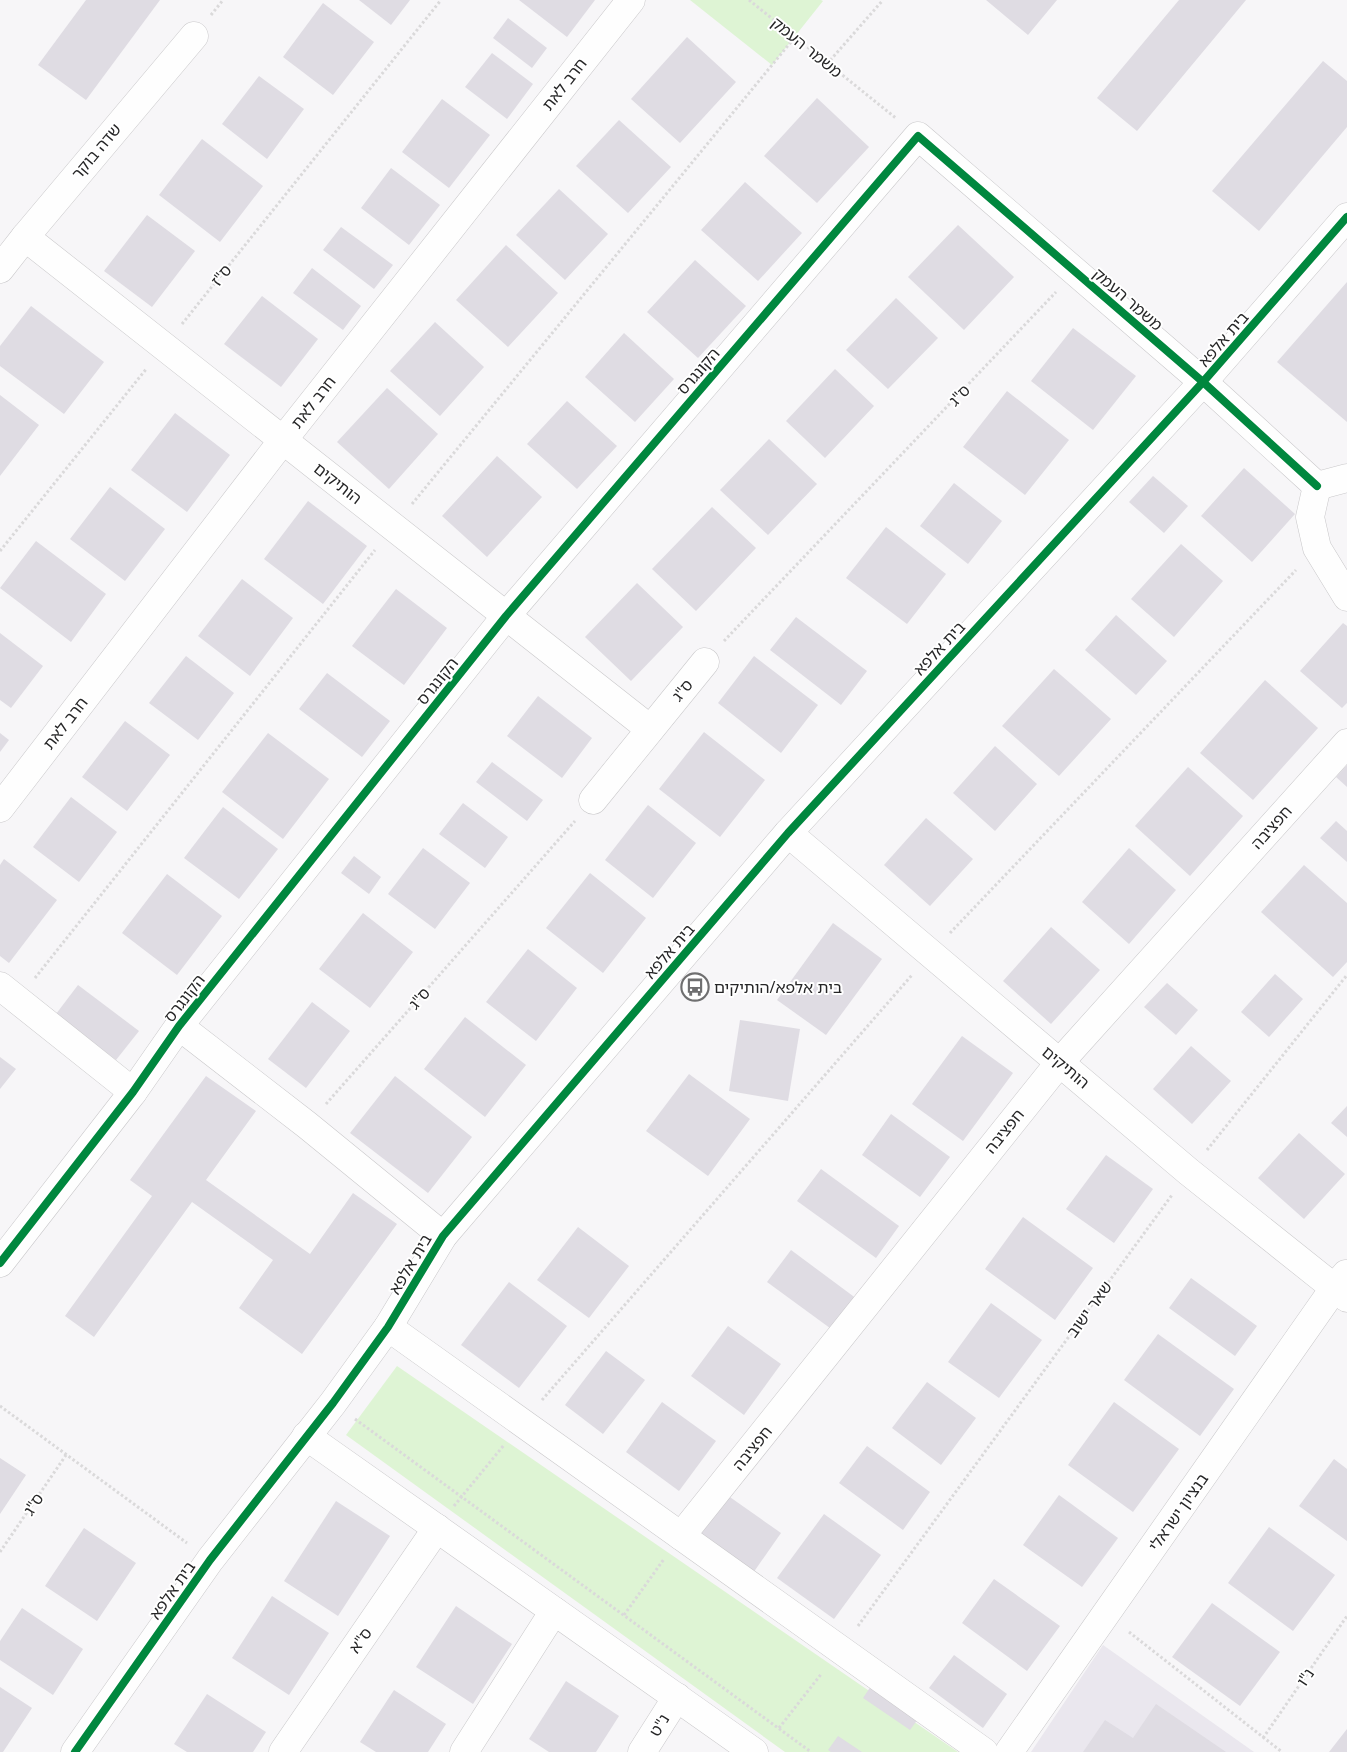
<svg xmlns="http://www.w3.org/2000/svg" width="1347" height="1752" font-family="Georgia,'Noto Sans Hebrew',serif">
  <rect width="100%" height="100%" fill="#f7f6f8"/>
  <polygon fill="#eae7ee" points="1103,1645 1254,1752 1031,1752"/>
  <g fill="#def4d4">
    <polygon points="690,0 821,0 823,1 772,65"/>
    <polygon points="397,1366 958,1752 785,1752 346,1435"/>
  </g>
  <g fill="#dfdce3">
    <polygon points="86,0 160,0 86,100 38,65"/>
    <polygon points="359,0 410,0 391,25"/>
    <polygon points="519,0 595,0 567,37"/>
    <polygon points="986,0 1057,0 1028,35"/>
    <polygon points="1179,0 1246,0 1137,131 1097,98"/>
    <polygon points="323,3 374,42 333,95 283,57"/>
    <polygon points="508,18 547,48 532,68 493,38"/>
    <polygon points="687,37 736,82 680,143 631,99"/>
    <polygon points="492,53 533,84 507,119 465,87"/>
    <polygon points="1323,61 1347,81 1347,127 1259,231 1212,191"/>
    <polygon points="259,76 304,109 267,159 222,124"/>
    <polygon points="817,98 869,147 817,203 764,156"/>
    <polygon points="442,99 490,135 449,188 402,152"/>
    <polygon points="619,120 671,167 628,213 576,166"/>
    <polygon points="202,139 263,186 220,242 159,195"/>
    <polygon points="391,168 440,205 409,245 361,208"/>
    <polygon points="745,182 802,233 758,281 701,230"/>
    <polygon points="559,189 608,234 565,280 516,235"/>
    <polygon points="147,215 195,251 152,307 104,271"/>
    <polygon points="958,225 1014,277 964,330 908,277"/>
    <polygon points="341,227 393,265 374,289 323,250"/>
    <polygon points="506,245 558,293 508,347 456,300"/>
    <polygon points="695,260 746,306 698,358 647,312"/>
    <polygon points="312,268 361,306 343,330 293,293"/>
    <polygon points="1347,282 1347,422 1277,362"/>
    <polygon points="262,296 318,339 281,387 224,344"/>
    <polygon points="896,298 938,338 888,389 846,350"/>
    <polygon points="31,306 104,362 64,414 0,366 0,346"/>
    <polygon points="435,322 484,367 440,416 390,371"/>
    <polygon points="1073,328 1136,376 1093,430 1031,381"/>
    <polygon points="624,333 674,379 635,422 585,377"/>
    <polygon points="835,369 874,406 825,458 786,421"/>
    <polygon points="387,388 438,434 389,489 337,442"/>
    <polygon points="1007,391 1069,440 1025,495 963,447"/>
    <polygon points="0,395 39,425 0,476"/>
    <polygon points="567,401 617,446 577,489 527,444"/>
    <polygon points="175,413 230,455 187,512 131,470"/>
    <polygon points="769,439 817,484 768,535 720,490"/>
    <polygon points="497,456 542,497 487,557 442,516"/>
    <polygon points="1244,468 1295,514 1252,562 1201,516"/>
    <polygon points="1153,476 1188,506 1164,533 1129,502"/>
    <polygon points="954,483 1002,521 968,564 920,526"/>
    <polygon points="110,487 165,529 125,581 70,539"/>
    <polygon points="308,501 367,546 323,604 264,559"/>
    <polygon points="712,507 756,548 696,611 652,569"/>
    <polygon points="886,527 946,574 907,624 846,578"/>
    <polygon points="36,541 106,594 71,642 0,588"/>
    <polygon points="1181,544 1223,581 1174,637 1131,599"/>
    <polygon points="242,579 293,618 250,676 198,636"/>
    <polygon points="637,583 683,627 631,681 585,637"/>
    <polygon points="396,589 447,628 404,685 352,646"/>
    <polygon points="1116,615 1167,661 1136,695 1085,650"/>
    <polygon points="796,617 867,671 841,705 770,650"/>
    <polygon points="1343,623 1347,626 1347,703 1342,708 1300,671"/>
    <polygon points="0,633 43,666 11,708 0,700"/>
    <polygon points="186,656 234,693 198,740 149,703"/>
    <polygon points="754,656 818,705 781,753 718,703"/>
    <polygon points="1054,669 1111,719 1059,776 1002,726"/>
    <polygon points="327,673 390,721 362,757 299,709"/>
    <polygon points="1265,680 1318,728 1253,800 1200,753"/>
    <polygon points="538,696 592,738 562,778 507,736"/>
    <polygon points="125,721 170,755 127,811 82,777"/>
    <polygon points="704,732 765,780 720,837 659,789"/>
    <polygon points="0,733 9,740 0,752"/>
    <polygon points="268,733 329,779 283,839 222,792"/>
    <polygon points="995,746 1037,784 995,831 953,793"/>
    <polygon points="492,762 543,800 527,821 476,782"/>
    <polygon points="1347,765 1347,787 1336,777"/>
    <polygon points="1188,767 1243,816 1190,876 1135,826"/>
    <polygon points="71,797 117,832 79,882 33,847"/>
    <polygon points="463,803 508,837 485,868 439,834"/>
    <polygon points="648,805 696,843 653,898 605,860"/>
    <polygon points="223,807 278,849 239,899 184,858"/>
    <polygon points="926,818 973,859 930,906 884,865"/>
    <polygon points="1336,821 1347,831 1347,862 1320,838"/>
    <polygon points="423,848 470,883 435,929 388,894"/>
    <polygon points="1129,848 1176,890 1129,944 1082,902"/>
    <polygon points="354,856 381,877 369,894 341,873"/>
    <polygon points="4,859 57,900 9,963 0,956 0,865"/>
    <polygon points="1304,865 1347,903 1347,962 1333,977 1261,912"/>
    <polygon points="590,873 646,918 603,973 546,928"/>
    <polygon points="167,874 222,916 177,975 122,933"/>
    <polygon points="363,913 413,952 370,1008 319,969"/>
    <polygon points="833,923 882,959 826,1035 777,1000"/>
    <polygon points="1051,927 1100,970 1051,1024 1003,981"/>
    <polygon points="528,949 577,988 536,1041 486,1002"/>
    <polygon points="1275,974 1303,999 1269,1037 1241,1012"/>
    <polygon points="1167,983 1198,1010 1176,1035 1144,1007"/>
    <polygon points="78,985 139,1031 116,1060 56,1014"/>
    <polygon points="312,1002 350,1031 306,1088 268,1059"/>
    <polygon points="465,1017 526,1065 485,1117 424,1069"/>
    <polygon points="740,1020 800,1029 788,1101 729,1091"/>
    <polygon points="962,1036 1013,1073 963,1141 912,1104"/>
    <polygon points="1191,1046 1231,1081 1192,1124 1153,1089"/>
    <polygon points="0,1057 16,1069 0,1089"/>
    <polygon points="689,1074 750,1119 708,1176 646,1131"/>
    <polygon points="206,1076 256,1111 206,1180 310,1254 353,1193 397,1224 302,1354 239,1308 273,1260 192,1202 94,1337 65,1316 152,1196 130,1180"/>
    <polygon points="395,1076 472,1137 428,1193 350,1133"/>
    <polygon points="1347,1106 1347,1137 1331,1123"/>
    <polygon points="891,1114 950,1157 920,1197 862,1155"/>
    <polygon points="1299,1133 1345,1174 1304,1219 1258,1178"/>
    <polygon points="1106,1155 1153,1189 1114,1243 1066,1209"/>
    <polygon points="821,1169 899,1226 876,1258 797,1201"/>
    <polygon points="1023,1217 1093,1268 1055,1320 985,1269"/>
    <polygon points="578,1227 629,1266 589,1318 537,1280"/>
    <polygon points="791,1250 857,1299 834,1331 767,1282"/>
    <polygon points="1191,1278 1257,1326 1235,1356 1169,1308"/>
    <polygon points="509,1282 567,1326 519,1388 461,1345"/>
    <polygon points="991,1303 1042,1340 999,1398 948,1362"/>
    <polygon points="728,1326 781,1364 744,1415 691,1376"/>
    <polygon points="1158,1334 1234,1389 1200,1436 1124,1380"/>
    <polygon points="606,1351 645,1380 603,1434 565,1405"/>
    <polygon points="927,1382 976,1418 941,1465 892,1428"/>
    <polygon points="662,1402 716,1441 679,1491 626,1452"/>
    <polygon points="1114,1402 1179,1449 1133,1512 1068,1465"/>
    <polygon points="867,1446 930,1492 903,1530 839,1483"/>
    <polygon points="0,1458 26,1475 0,1514"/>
    <polygon points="1334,1459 1347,1469 1347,1541 1299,1506"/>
    <polygon points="727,1495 781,1533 751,1576 696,1537"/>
    <polygon points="1059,1495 1118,1538 1082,1587 1023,1545"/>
    <polygon points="336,1501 390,1536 338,1616 284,1581"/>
    <polygon points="824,1514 881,1555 834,1619 777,1578"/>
    <polygon points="1269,1527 1335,1575 1293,1631 1228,1583"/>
    <polygon points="84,1528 136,1563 97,1621 45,1586"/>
    <polygon points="994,1579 1060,1626 1027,1671 962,1623"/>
    <polygon points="272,1596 329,1633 289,1695 232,1658"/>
    <polygon points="1212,1603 1280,1652 1240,1706 1172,1657"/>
    <polygon points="456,1606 512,1644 473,1704 416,1667"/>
    <polygon points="22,1608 83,1649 53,1695 0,1660 0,1641"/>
    <polygon points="954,1655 1007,1694 983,1728 929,1688"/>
    <polygon points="566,1681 619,1716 596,1752 549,1752 529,1739"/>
    <polygon points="871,1686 918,1719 910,1730 863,1698"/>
    <polygon points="0,1687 32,1708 3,1752 0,1752"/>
    <polygon points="394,1690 446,1724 428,1752 376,1752 360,1742"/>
    <polygon points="207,1694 266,1732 253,1752 187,1752 174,1744"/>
    <polygon points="1156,1704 1226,1752 1083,1752 1105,1720 1133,1738"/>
    <polygon points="1347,1729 1347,1752 1329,1752"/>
    <polygon points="838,1736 862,1752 831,1752 828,1750"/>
  </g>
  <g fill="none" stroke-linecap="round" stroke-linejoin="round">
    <g stroke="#c9c8ca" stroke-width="29">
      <g id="minor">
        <polyline points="25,237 650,729"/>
        <polyline points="0,269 25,237 194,36"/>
        <polyline points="1317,486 1310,517 1317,548 1347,597"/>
        <polyline points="1317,486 1347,478"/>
        <polyline points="593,800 705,662"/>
        <polyline points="0,808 283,440 631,0"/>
        <polyline points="788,833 1189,1172 1347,1298"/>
        <polyline points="0,986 133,1092"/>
        <polyline points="179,1026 307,1125 443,1236"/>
        <polyline points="0,1263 133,1092 179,1026 506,616 918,136 1203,382 1317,486"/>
        <polyline points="388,1327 984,1752"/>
        <polyline points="306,1436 754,1752"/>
        <polyline points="681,1536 1060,1062 1347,743"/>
        <polyline points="75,1752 210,1560 333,1403 388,1327 443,1236 788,833 1203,382 1347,217"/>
        <polyline points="283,1752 437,1528"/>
        <polyline points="464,1752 554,1611"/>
        <polyline points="642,1752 677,1697"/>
        <polyline points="1009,1752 1335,1287 1346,1274"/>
      </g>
    </g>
    <g stroke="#dad9da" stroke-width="3" stroke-dasharray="2.5 2.5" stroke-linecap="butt">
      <polyline points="749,0 897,119"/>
      <polyline points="211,15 223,0"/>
      <polyline points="827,64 883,0"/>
      <polyline points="182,324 441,0"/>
      <polyline points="412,504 795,37"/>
      <polyline points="0,551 147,368"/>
      <polyline points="724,641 1056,292"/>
      <polyline points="950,933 1296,570"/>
      <polyline points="35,978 375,550"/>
      <polyline points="326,1104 575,821"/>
      <polyline points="1207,1150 1347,975"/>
      <polyline points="542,1400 912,975"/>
      <polyline points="0,1406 187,1543"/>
      <polyline points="355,1419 811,1752"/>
      <polyline points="454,1506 504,1445"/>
      <polyline points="0,1552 66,1455"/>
      <polyline points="624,1615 664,1559"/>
      <polyline points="858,1626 1172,1195"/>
      <polyline points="1129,1632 1282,1752"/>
      <polyline points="779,1728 822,1673"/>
      <polyline points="1263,1738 1347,1616"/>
    </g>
    <use href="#minor" stroke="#fefefe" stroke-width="28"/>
    <g stroke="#fff" stroke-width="11">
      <g id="cycleway">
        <polyline points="0,1263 133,1092 179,1026 506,616 918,136 1203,382 1317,486"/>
        <polyline points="75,1752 210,1560 333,1403 388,1327 443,1236 788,833 1203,382 1347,217"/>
      </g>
    </g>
    <use href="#cycleway" stroke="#00873e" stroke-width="8"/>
  </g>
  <defs>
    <g id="bus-ring" transform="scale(1.4375)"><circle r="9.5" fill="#fff" stroke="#6f6f70" stroke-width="1.5"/><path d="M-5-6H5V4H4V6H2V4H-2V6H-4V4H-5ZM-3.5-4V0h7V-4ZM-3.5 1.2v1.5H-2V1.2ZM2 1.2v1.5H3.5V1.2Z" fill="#6f6f70"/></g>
  </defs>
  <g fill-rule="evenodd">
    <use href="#bus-ring" x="695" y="987"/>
  </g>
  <g text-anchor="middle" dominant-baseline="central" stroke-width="4" stroke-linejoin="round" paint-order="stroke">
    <g font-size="16" fill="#262627" stroke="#fff">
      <text transform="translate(807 47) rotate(39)">משמר העמק</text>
      <text transform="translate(564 84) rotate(-52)">חרב לאת</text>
      <text transform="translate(96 151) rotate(-50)">שדה בוקר</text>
      <text transform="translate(221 275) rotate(-51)">ס"ז</text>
      <text transform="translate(1128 299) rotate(41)">משמר העמק</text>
      <text transform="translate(1223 339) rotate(-49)">בית אלפא</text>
      <text transform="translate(698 371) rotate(-49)">הקונגרס</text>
      <text transform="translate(959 395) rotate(-46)">ס"ג</text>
      <text transform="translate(313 402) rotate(-52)">חרב לאת</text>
      <text transform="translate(338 483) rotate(38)">הותיקים</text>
      <text transform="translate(939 648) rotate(-47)">בית אלפא</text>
      <text transform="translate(437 681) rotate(-51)">הקונגרס</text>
      <text transform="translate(682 690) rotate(-51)">ס"ג</text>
      <text transform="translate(65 723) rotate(-52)">חרב לאת</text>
      <text transform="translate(1271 827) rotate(-48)">חפציבה</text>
      <text transform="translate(669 951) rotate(-49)">בית אלפא</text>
      <text transform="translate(184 998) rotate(-52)">הקונגרס</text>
      <text transform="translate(419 998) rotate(-49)">ס"ג</text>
      <text transform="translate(1066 1067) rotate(40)">הותיקים</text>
      <text transform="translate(1004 1131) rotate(-51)">חפציבה</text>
      <text transform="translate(410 1264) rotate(-59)">בית אלפא</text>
      <text transform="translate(1089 1309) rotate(-54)">שאר ישוב</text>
      <text transform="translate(752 1448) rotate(-51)">חפציבה</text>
      <text transform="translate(33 1504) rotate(-56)">ס"ג</text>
      <text transform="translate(1178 1512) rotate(-55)">בנציון ישראלי</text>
      <text transform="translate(172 1590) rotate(-55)">בית אלפא</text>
      <text transform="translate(360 1640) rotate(-55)">ס"א</text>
      <text transform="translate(1305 1677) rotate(-56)">נ"ו</text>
      <text transform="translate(659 1725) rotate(-58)">נ"ט</text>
    </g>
    <g font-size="16" fill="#262627" stroke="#fff" text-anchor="start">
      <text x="714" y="987">בית אלפא/הותיקים</text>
    </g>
  </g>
</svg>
